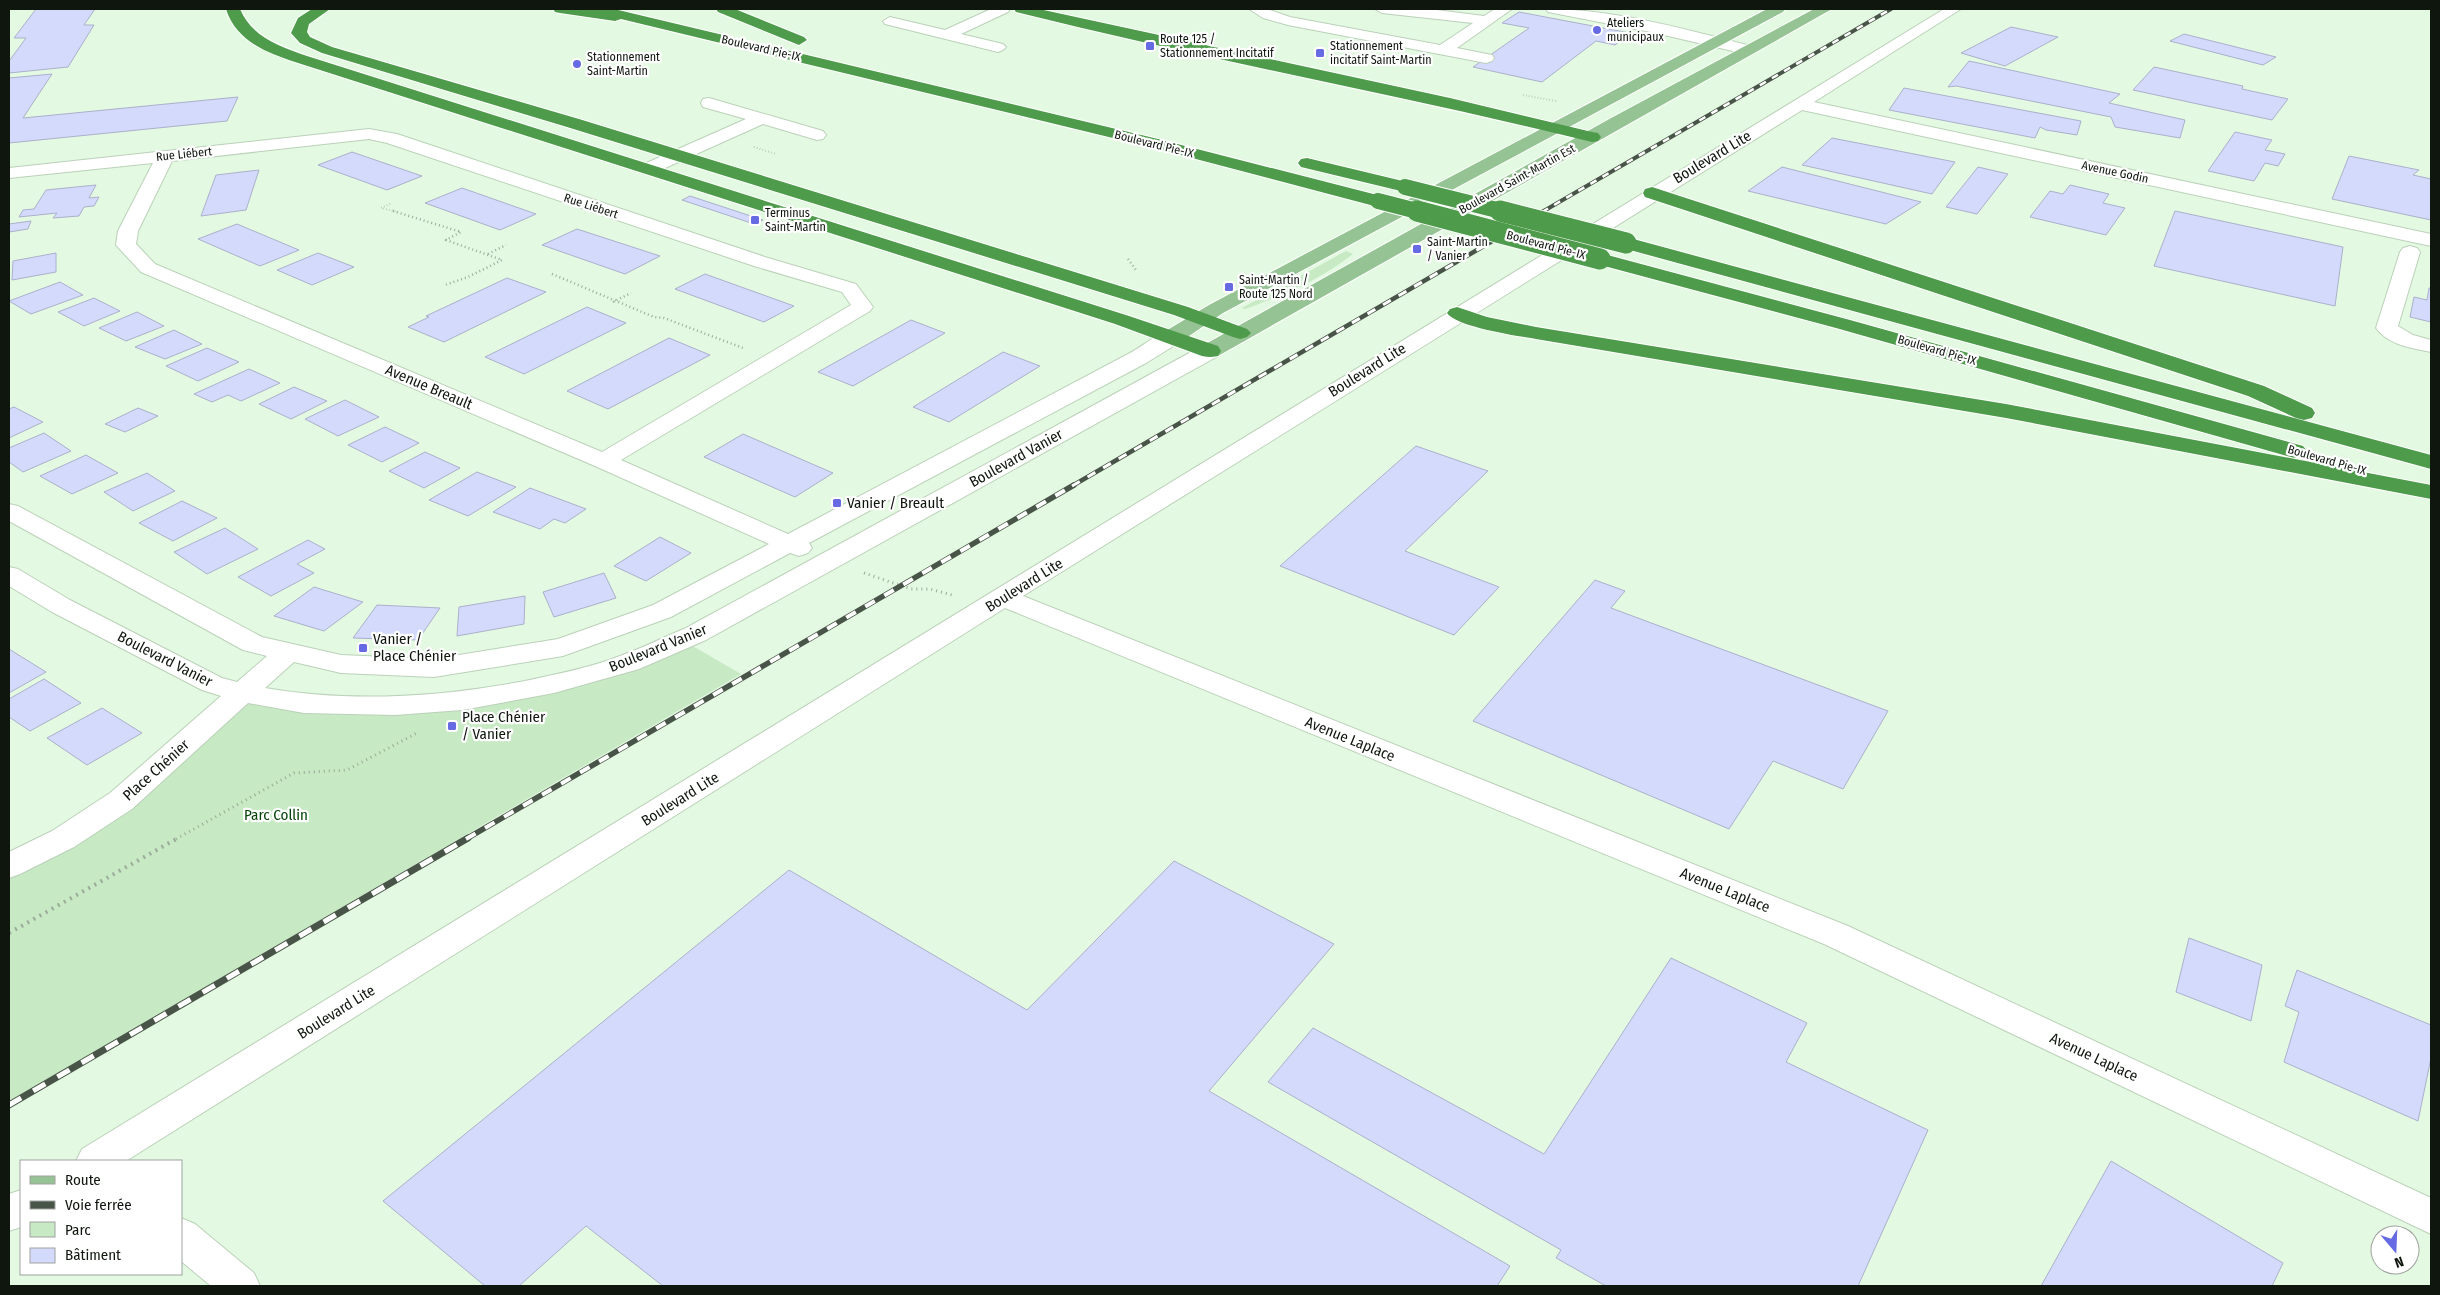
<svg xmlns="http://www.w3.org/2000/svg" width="2440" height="1295" font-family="'Fira Sans Condensed',sans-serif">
  <rect width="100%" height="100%" fill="#e3f9e1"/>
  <g fill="#c7e9c4">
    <path d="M 1346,251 L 1353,254 C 1320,280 1283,295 1245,309 L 1242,308 Z"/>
    <polygon points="684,641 741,674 9,1102 9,869 107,819 235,697 395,706 581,681"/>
  </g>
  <g fill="#d4dafb" stroke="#abb0cc">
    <polygon points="36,9 95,9 84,25 94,25 68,67 9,73 9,61 26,38 14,38"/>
    <polygon points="1519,12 1630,33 1615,45 1596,41 1542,82 1473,67 1529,28 1502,23"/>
    <polygon points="2011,27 2058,37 2005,66 1961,53"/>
    <polygon points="2184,34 2276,57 2263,65 2170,41"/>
    <polygon points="1969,61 2120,94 2109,103 2185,120 2180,138 2115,127 2111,117 1956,86 1948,87"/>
    <polygon points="2154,67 2243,86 2242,89 2288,99 2272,120 2133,90"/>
    <polygon points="52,74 23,118 238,97 227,121 9,143 9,78"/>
    <polygon points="1904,88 2081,121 2077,135 2046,130 2040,127 2035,138 1889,110"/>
    <polygon points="2235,132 2272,140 2265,150 2285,154 2278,166 2265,163 2254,181 2208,171"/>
    <polygon points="1832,138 1955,162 1932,194 1802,165"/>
    <polygon points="352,152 422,176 387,190 318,165"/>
    <polygon points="2349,156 2419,170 2413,175 2431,179 2431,220 2332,199"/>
    <polygon points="1782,167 1921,202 1886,224 1748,191"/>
    <polygon points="1978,167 2008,174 1977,214 1946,207"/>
    <polygon points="259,170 246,210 201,216 216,175"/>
    <polygon points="96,185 89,198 99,197 94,206 84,207 79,216 53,218 57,213 19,217 23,210 34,209 46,190"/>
    <polygon points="2070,185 2109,194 2103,203 2125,208 2106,235 2030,217 2050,191 2063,194"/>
    <polygon points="462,188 536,214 500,230 425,203"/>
    <polygon points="690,196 763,220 754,224 682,200"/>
    <polygon points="2175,211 2343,247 2335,306 2154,266"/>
    <polygon points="31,221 28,229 9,232 9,224"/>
    <polygon points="237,224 299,250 260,266 198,239"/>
    <polygon points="577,229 660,256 625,274 542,245"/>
    <polygon points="56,253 56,272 12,280 13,261"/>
    <polygon points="318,253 354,267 312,285 277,270"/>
    <polygon points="705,274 794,306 764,322 675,289"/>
    <polygon points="507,278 546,292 444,342 408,327 429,317 426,316"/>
    <polygon points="60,282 83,295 31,314 9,301"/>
    <polygon points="2429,288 2431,288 2431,322 2410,317 2414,297 2427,300"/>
    <polygon points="94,298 120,311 84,326 58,312"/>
    <polygon points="587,307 626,323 524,374 485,357"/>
    <polygon points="137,312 164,326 126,341 99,328"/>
    <polygon points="911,320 945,333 853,386 818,372"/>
    <polygon points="174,330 202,344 165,359 135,347"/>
    <polygon points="669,338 710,355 608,409 567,391"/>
    <polygon points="207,348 239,362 198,381 166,366"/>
    <polygon points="1003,352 1040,366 949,422 913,407"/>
    <polygon points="249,369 280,383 241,401 228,395 212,402 194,394"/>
    <polygon points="294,387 327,401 291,419 259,404"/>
    <polygon points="345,400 379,417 338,436 305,419"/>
    <polygon points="14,407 43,422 9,438 9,409"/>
    <polygon points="138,408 158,416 125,432 105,424"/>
    <polygon points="385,427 419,443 382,462 348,445"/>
    <polygon points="44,433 71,451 23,472 9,462 9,448"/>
    <polygon points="743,434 833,473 795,497 704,457"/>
    <polygon points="1416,446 1488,471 1405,551 1499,587 1454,635 1280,566"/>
    <polygon points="425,452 460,468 424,488 389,471"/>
    <polygon points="86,455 118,473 72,494 40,476"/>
    <polygon points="477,472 516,487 468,516 429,500"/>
    <polygon points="147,473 175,491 133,511 104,492"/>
    <polygon points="530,488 586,509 565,523 554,519 540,529 493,512"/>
    <polygon points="182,501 217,518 173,541 139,523"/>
    <polygon points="225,528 258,549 207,574 174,552"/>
    <polygon points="660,537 691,553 646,581 614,566"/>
    <polygon points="308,540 325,549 297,564 314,573 271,596 238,577"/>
    <polygon points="604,573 616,598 554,617 543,592"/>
    <polygon points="1595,580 1625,591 1611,608 1888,711 1843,789 1773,761 1729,829 1473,721"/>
    <polygon points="314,587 363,602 324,631 274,616"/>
    <polygon points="525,596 524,624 457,636 459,607"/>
    <polygon points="377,605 440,608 418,640 353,638"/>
    <polygon points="9,649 46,672 9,693"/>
    <polygon points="44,679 81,703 30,731 9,717 9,699"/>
    <polygon points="102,708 142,733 87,765 47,738"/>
    <polygon points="1174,861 1334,944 1209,1091 1510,1266 1497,1286 663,1286 586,1226 519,1286 485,1286 383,1201 789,870 1027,1010"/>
    <polygon points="2189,938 2262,965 2251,1021 2176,992"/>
    <polygon points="1671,958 1807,1023 1786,1062 1928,1130 1858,1286 1606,1286 1556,1258 1561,1250 1268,1082 1313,1028 1544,1154"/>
    <polygon points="2297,970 2431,1025 2431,1058 2418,1121 2284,1062 2299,1012 2285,1006"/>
    <polygon points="2111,1161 2283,1263 2272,1286 2041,1286"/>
  </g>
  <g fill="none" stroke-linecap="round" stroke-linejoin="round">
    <g stroke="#bbd1b9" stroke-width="2">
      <g id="minor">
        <polygon points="991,9 1010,9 1008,12 961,34 1003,44 1006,47 1003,50 998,52 885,24 883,21 890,17 945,30"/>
        <polygon points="1249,9 1267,9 1290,17 1440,45 1473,23 1382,13 1375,9 1429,9 1484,16 1495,9 1512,9 1457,48 1492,55 1494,58 1492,61 1486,63 1288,25 1263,18"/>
        <path d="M 1546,9 C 1616,9 1688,30 1755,47 L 1758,50 L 1750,55 L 1651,32 L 1553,13 L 1548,12 Z"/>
        <polygon points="1944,9 1961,9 1814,102 2431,234 2431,246 1802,110 1023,596 1848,926 2431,1198 2431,1234 1824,944 1005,608 126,1161 76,1161 82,1149"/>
        <polygon points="709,98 823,131 826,135 823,139 817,140 763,124 654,173 642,173 639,169 642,165 746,119 703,107 701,103 703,99"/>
        <path d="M 369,129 L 397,134 L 768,258 L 856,284 L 873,307 L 870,311 L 621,460 L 788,534 L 1130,353 C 1145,345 1162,328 1180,332 L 1183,337 L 1180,342 L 1146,363 L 809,543 L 812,548 L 808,553 L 799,556 L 790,553 L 671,617 L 563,656 L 434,677 L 341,673 L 294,662 L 265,688 C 351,703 439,697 525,681 C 556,674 590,668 620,656 C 643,648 664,637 686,628 L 1202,346 L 1210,345 L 1218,346 L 1221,351 L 1218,356 L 706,640 L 639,669 L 554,693 L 462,710 L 395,715 L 304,713 L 248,703 L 132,809 L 74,847 L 20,874 L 9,878 L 9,852 L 52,831 L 110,793 L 221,696 L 202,690 L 52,612 L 9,586 L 9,567 L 18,569 L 70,600 L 222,678 L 237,682 L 267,656 L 243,650 L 9,521 L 9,504 L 18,506 L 262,637 L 341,655 L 434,659 L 558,639 L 653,605 L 769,544 L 595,466 L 141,272 L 116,245 L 118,231 L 153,163 L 9,178 L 9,168 ZM 369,139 L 387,143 L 754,266 L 842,292 L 851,305 L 602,452 L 155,264 L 136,244 L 138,231 L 172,161 Z"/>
        <path d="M 2410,246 L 2417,248 L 2420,252 L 2398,326 L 2413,335 L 2431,340 L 2431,352 C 2412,348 2388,345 2376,328 L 2400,252 L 2403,248 Z"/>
        <polygon points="21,1190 21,1227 9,1231 9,1194"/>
        <polygon points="181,1218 195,1224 254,1273 260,1286 211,1286 181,1261"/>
      </g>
    </g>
    <g stroke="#fff" stroke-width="2">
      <g id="major">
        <polygon points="1767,9 1785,9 1783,12 1223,313 1180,342 1172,343 1164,342 1161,337 1164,332 1209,305"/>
        <polygon points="1814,9 1832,9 1218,356 1210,357 1202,356 1199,351 1202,346 1613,117"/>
      </g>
    </g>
    <g stroke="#fff" stroke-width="2">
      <g id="highway">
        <path d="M 226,9 L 240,9 C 252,37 279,46 307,56 L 1129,316 L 1218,346 L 1221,351 L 1218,356 L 1210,357 L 1202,356 L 1115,324 L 295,62 C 266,52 236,41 226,9 Z"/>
        <polygon points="312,9 330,9 309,24 307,32 310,37 332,47 579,119 1188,307 1247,329 1251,333 1247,337 1240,339 1233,337 1174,315 567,127 322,53 300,43 291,33 298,18"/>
        <polygon points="553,9 614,9 1158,139 1385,197 1387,201 1385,205 1378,207 1154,148 621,19 615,21 560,13 555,12"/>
        <polygon points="716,9 735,9 804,37 807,40 799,45 794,43 718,12"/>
        <path d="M 1014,9 L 1039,9 L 1450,98 L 1592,132 L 1598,133 L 1601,137 L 1598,141 L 1592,142 C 1401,95 1207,60 1016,12 Z"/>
        <polygon points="1307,158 1411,183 1414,187 1411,191 1405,192 1301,167 1298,163 1301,159"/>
        <polygon points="1652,187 2264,386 2312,408 2315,413 2312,418 2304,420 2296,418 2248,396 1645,197 1643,193 1645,189"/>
        <polygon points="1626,237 2431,455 2431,469 1619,247 1616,243 1619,239"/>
        <polygon points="1600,253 1850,320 2303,446 2307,451 2303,456 2295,458 2287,456 1836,328 1593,263 1590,259 1593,255"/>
        <path d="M 1457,307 L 1487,317 L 1536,327 L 2006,404 L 2431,485 L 2431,499 L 2006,418 L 1536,339 C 1518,336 1456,327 1447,313 L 1450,309 Z"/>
      </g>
    </g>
    <g stroke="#9bac99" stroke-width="2" stroke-dasharray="0.5 2.5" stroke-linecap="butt">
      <polyline points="1523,95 1556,101"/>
      <polyline points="754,147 776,154"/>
      <polyline points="390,204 381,208 398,212"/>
    </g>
    <g stroke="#9bac99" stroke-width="2.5" stroke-dasharray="1 3" stroke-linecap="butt">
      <polyline points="393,211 461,232 446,240 502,260 468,277 445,285"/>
      <polyline points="488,254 506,245"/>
      <polyline points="1128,259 1136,270"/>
      <polyline points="552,274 654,317 664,318 743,348"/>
      <polyline points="613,302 631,293"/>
    </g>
    <g stroke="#9bac99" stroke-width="3" stroke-dasharray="1 4" stroke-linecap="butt">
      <polyline points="864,573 911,589 930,589 952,595"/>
      <polyline points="176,839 294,773 347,770 417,733"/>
    </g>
    <polyline stroke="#9bac99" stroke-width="4" stroke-dasharray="2 5" stroke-linecap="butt" points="9,933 178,838"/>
    <use href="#minor" fill="#fff" fill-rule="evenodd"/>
    <use href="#major" fill="#95c393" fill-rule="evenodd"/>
    <use href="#highway" fill="#4e9b4b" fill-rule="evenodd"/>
    <g stroke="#495448" stroke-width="4">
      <polyline id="rail-far3" points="1542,212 1891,9"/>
    </g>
    <g stroke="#495448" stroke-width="4.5">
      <polyline id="rail-far2" points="1072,486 1544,211"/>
    </g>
    <g stroke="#495448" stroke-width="5.5">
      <polyline id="rail-far1" points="466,839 1074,485"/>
    </g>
    <g stroke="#495448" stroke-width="7">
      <polyline id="rail" points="9,1105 468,838"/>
    </g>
    <use href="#rail-far3" stroke="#fff" stroke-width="2.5" stroke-dasharray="7" stroke-linecap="butt"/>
    <use href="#rail-far2" stroke="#fff" stroke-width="3" stroke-dasharray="9" stroke-linecap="butt"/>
    <use href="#rail-far1" stroke="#fff" stroke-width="4" stroke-dasharray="11" stroke-linecap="butt"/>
    <use href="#rail" stroke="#fff" stroke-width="5" stroke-dasharray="14" stroke-linecap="butt"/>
    <g stroke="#fff" stroke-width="18" stroke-linecap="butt">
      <g id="highway-bridge-far1">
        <polyline points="1405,187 1505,212"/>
        <polyline points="1378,201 1421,212"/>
      </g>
    </g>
    <g stroke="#fff" stroke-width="23" stroke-linecap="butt">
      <g id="highway-bridge">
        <polyline points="1417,211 1600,259"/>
        <polyline points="1500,211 1626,243"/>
      </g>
    </g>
    <use href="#highway-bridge-far1" stroke="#4e9b4b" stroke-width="16"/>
    <use href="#highway-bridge" stroke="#4e9b4b" stroke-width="21"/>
  </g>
  <g fill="#666ae3" stroke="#fff" stroke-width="2">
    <circle cx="1597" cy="30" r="5"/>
    <rect x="1145" y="41" width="10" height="10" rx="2.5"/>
    <rect x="1315" y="48" width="10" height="10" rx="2.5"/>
    <circle cx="577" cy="64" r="5"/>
    <rect x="750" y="215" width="10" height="10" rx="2.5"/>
    <rect x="1412" y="244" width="10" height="10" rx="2.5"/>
    <rect x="1224" y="282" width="10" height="10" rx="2.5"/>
    <rect x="832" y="498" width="10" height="10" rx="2.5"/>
    <rect x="358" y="643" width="10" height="10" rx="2.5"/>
    <rect x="447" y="721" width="10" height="10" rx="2.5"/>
  </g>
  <g text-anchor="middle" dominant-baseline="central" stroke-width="4.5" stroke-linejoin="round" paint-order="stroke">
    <g font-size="12" fill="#0f160e" stroke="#fff" text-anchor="start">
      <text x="1607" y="23">Ateliers<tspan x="1607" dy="14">municipaux</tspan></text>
      <text x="1160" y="39">Route 125 /<tspan x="1160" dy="14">Stationnement Incitatif</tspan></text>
      <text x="1330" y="46">Stationnement<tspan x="1330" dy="14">incitatif Saint-Martin</tspan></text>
      <text x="587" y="57">Stationnement<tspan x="587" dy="14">Saint-Martin</tspan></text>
      <text x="765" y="213">Terminus<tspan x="765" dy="14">Saint-Martin</tspan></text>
      <text x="1427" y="242">Saint-Martin<tspan x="1427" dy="14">/ Vanier</tspan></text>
      <text x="1239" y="280">Saint-Martin /<tspan x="1239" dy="14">Route 125 Nord</tspan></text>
    </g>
    <g font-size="12" fill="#0f160e" stroke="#fff">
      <text transform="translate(761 48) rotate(13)">Boulevard Pie-IX</text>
      <text transform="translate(1154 144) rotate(14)">Boulevard Pie-IX</text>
      <text transform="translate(184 154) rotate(-6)">Rue Liébert</text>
      <text transform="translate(2115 172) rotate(12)">Avenue Godin</text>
      <text transform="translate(1517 179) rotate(-29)">Boulevard Saint-Martin Est</text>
      <text transform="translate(591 206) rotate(18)">Rue Liébert</text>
      <text transform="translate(1546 245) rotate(15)">Boulevard Pie-IX</text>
      <text transform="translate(1937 350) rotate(16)">Boulevard Pie-IX</text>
      <text transform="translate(2327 460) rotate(16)">Boulevard Pie-IX</text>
    </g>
    <g font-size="15" fill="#0f160e" stroke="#fff">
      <text transform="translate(1712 157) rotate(-31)">Boulevard Lite</text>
      <text transform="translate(1367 370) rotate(-32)">Boulevard Lite</text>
      <text transform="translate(429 387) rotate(23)">Avenue Breault</text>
      <text transform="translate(1016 458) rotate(-29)">Boulevard Vanier</text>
      <text transform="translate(1024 585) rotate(-32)">Boulevard Lite</text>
      <text transform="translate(658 648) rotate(-22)">Boulevard Vanier</text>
      <text transform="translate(165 659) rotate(27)">Boulevard Vanier</text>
      <text transform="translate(1350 739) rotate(22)">Avenue Laplace</text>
      <text transform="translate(156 770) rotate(-42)">Place Chénier</text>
      <text transform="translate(680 799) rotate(-32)">Boulevard Lite</text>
      <text transform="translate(1725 890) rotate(22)">Avenue Laplace</text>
      <text transform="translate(336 1012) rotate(-32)">Boulevard Lite</text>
      <text transform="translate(2094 1057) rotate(25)">Avenue Laplace</text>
    </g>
    <g font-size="15" fill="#0f160e" stroke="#fff" text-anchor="start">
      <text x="847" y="503">Vanier / Breault</text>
      <text x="373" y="639">Vanier /<tspan x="373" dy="17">Place Chénier</tspan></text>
      <text x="462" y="717">Place Chénier<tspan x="462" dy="17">/ Vanier</tspan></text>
    </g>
    <g font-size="15" fill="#064408" stroke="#fff">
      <text x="276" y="815">Parc Collin</text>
    </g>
  </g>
  <rect width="2440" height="1295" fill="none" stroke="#0f160e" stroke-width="20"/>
  <rect x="20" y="1160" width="162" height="115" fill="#ffffff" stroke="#9fa29f"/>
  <rect x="30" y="1176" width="25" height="8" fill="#95c393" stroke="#9fa29f"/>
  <text x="65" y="1185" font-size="15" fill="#0f160e">Route</text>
  <rect x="30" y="1201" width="25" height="8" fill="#495448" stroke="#9fa29f"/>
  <text x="65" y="1210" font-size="15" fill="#0f160e">Voie ferrée</text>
  <rect x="30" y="1222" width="25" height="15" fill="#c7e9c4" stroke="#9fa29f"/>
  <text x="65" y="1235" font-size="15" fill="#0f160e">Parc</text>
  <rect x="30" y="1248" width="25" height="15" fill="#d4dafb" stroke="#9fa29f"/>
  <text x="65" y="1260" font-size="15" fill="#0f160e">Bâtiment</text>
  <g transform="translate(2395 1250) rotate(161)"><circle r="24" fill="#ffffff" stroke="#9fa29f"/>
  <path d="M0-4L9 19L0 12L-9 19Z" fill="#666ae3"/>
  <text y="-8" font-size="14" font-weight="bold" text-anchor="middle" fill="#0f160e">N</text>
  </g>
</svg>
